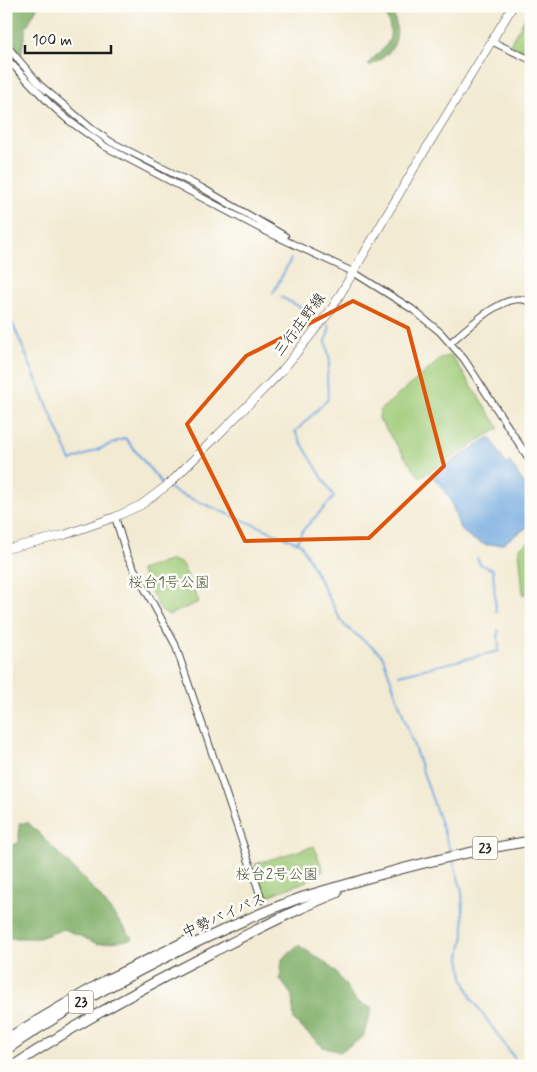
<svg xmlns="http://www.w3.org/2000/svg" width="537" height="1072" font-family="Mynerve,'Klee One',sans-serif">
  <rect width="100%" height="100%" fill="#fdfcf7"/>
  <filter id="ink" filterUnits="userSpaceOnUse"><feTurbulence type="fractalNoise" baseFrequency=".02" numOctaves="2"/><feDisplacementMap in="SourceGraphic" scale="10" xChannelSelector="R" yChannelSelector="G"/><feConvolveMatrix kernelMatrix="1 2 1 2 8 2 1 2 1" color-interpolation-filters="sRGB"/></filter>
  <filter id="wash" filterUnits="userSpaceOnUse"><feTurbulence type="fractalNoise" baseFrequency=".0096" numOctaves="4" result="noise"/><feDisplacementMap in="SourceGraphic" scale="20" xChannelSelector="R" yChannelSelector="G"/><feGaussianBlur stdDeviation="1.12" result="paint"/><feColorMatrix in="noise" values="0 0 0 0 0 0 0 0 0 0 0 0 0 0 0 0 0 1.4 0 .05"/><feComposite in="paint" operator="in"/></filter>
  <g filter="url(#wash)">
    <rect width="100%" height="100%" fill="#f2ead2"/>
    <g fill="#9fcb78" stroke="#5e744a">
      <polygon points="531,7 531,55 510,44"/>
      <polygon points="451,355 499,428 421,477 416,473 379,419 380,410 442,358"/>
      <polygon points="531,541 531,590 523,595 519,548"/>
      <polygon points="172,560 182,564 199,602 169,615 161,611 140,570"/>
      <polygon points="314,846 323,870 305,882 265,897 255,864"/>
    </g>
    <g fill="#7faf68" stroke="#4e6642">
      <polygon points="6,6 38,6 26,28 21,55 6,74"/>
      <path d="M 379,6 L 391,6 C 402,36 398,52 369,66 L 368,65 C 373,56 382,52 387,44 C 395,32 387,15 379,6 Z"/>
      <polygon points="19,823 29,823 96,892 133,939 98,944 64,929 39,938 6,938 6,847 19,843"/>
      <polygon points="298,945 323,961 335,971 358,1003 372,1008 363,1037 340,1052 323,1047 294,1021 292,996 280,979 282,959"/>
    </g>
    <polygon fill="#70a7df" stroke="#46627e" points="490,437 506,464 510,462 531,494 531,525 502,544 486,545 472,539 460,529 450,499 441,486 430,475"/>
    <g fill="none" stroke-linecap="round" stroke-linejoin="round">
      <g stroke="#70a7df" stroke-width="2">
        <polyline points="273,293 291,259"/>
        <polyline points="281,297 317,316"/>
        <polyline points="6,308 71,461 125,438 163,485"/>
        <polyline points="168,487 175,492 301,544 340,619 345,626 380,653 383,657 451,853"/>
        <polyline points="297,542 303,530 334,497 295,432 328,399 327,375 330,362 326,341 330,326 328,325"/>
        <polyline points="477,558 480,564 493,570 496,611"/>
        <polyline points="399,675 499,651 498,630"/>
        <polyline points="453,860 462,891 464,934 460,957 463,977 472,999 520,1066"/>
      </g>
    </g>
  </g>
  <g filter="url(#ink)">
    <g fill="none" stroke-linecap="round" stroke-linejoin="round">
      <g stroke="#3c3b37" stroke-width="8">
        <g id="minor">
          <polyline points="491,41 531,60"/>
          <polyline points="6,45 40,85 92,129 111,142 202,188 285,236"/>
          <polyline points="6,58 51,105 68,120 106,147 263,230 353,272 412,309 440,332 464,359 531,462"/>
          <path d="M 450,343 C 465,330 510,286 531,303"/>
          <polyline points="115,517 127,556 175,644 262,900"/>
        </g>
      </g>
      <g stroke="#3c3b37" stroke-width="9">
        <polyline id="major" points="6,549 64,535 115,517 141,505 169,484 281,372 331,310 416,165 513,6"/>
      </g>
      <g stroke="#3c3b37" stroke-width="11">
        <g id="highway">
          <polyline points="6,1039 106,980 186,941"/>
          <path d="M 6,1050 C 63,1010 125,977 187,947 C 225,929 263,911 303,897 C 322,891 341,886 361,880 C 417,864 473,850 531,841"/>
          <path d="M 13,1066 C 77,1023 144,987 213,952 C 254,931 294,910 337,893"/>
        </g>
      </g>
      <use href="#minor" stroke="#fff" stroke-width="6"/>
      <use href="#major" stroke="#fff" stroke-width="8"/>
      <use href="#highway" stroke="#fff" stroke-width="9"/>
    </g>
  </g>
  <path fill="none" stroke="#de560d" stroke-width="4" stroke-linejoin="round" d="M 353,301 L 408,328 L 444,466 L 369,538 L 245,541 L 187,424 L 246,356 Z"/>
  <g text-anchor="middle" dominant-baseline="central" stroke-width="5" stroke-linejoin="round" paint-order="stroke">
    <g fill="#fdfcf7" stroke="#605f5e" stroke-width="1">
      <rect x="472.5" y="836.5" width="25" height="23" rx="4"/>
      <rect x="68.5" y="990.5" width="25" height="23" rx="4"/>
    </g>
    <g font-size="14" font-weight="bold" fill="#1c1c1c">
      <text x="485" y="848">23</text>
      <text x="81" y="1002">23</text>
    </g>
    <g font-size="15" fill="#1c1c1c" stroke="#fdfcf7">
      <text transform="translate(300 325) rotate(-53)">三行庄野線</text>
      <text transform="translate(224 916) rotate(-24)">中勢バイパス</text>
    </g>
    <g font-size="15" fill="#4a593c" stroke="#fdfcf7">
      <text x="169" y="583">桜台1号公園</text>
      <text x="277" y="875">桜台2号公園</text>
    </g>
  </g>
  <rect width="537" height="1072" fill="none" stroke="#fdfcf7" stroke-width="25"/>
  <path d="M25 45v8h86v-8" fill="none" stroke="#1c1c1c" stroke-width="2.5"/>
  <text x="32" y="45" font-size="15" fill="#1c1c1c" stroke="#fdfcf7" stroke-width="4" paint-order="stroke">100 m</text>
</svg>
